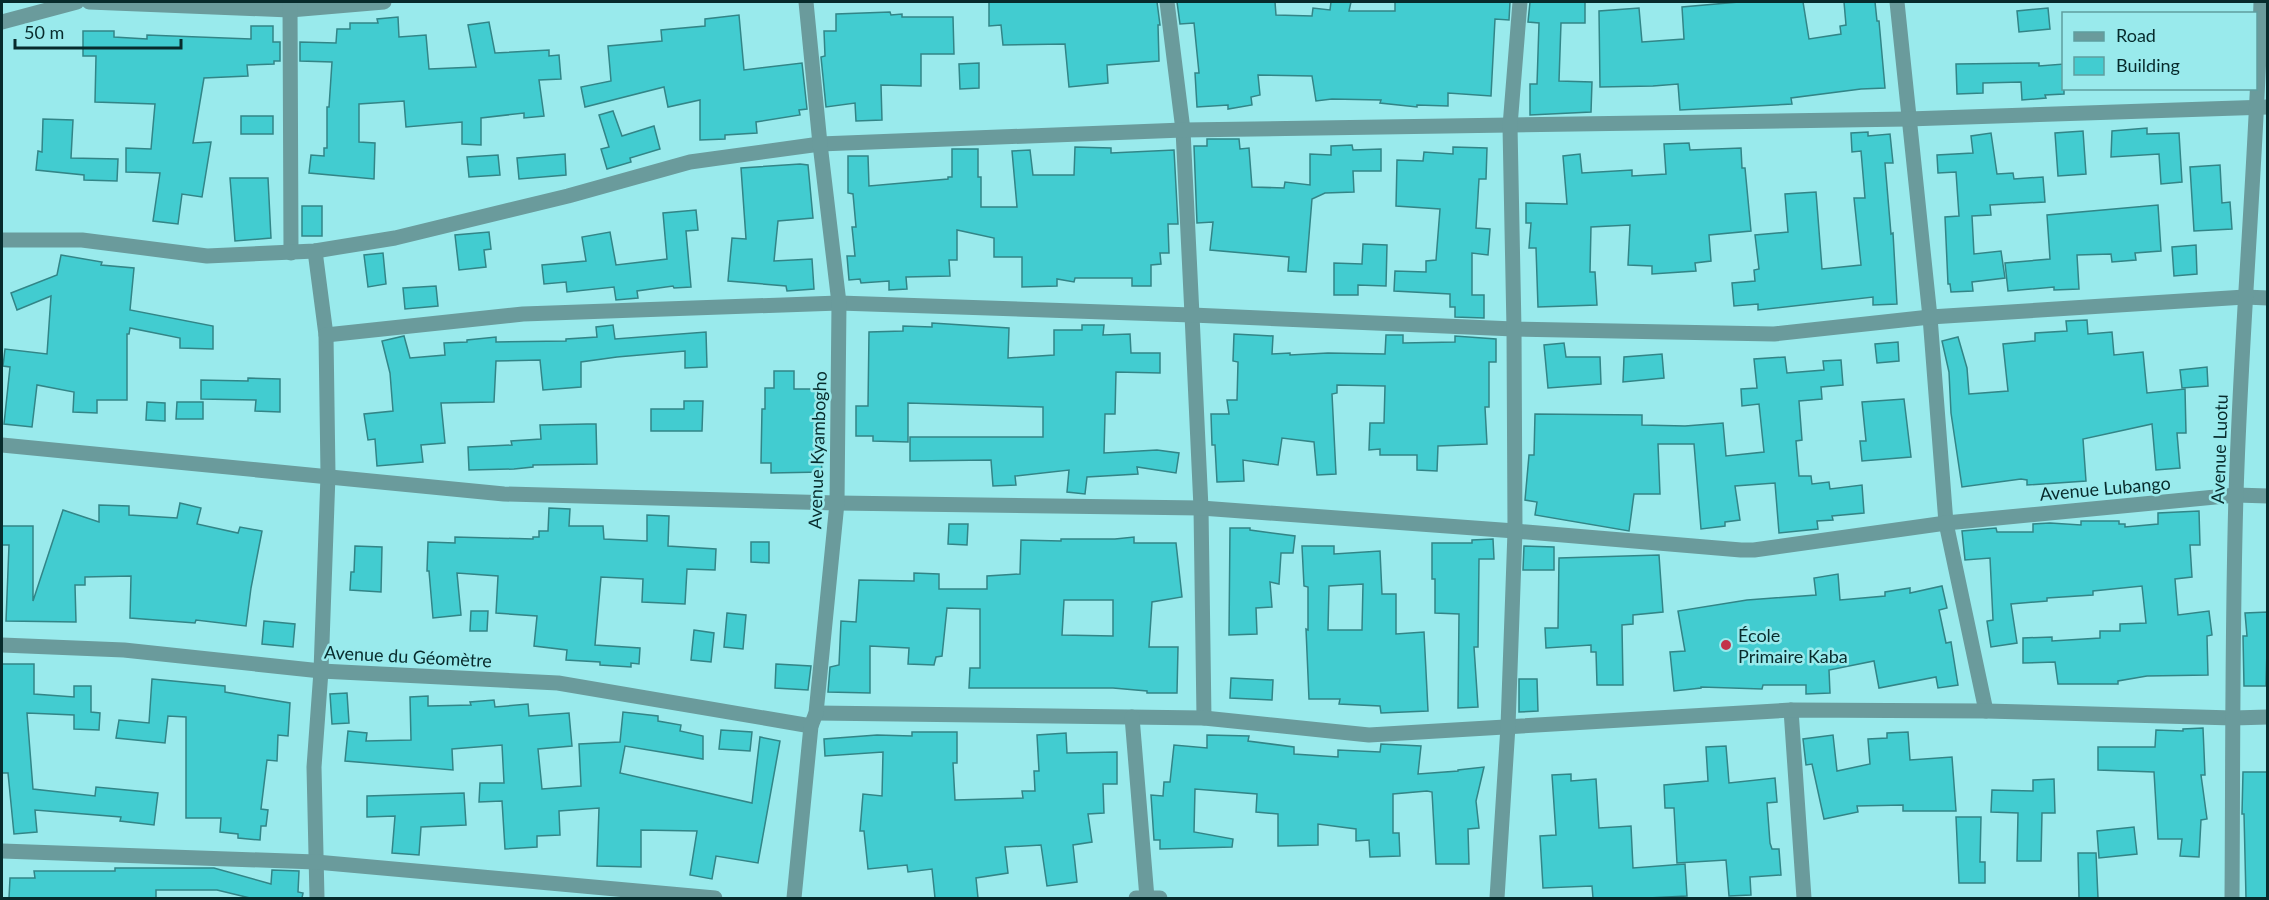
<svg xmlns="http://www.w3.org/2000/svg" width="2269" height="900" font-family="Lato,sans-serif">
  <rect width="100%" height="100%" fill="#99eaec"/>
  <g fill="#42ccd0" stroke="#328587" stroke-width="1.5" fill-rule="evenodd">
    <polygon points="989,2 1157,2 1160,25 1158,25 1159,61 1107,65 1108,83 1069,87 1065,44 1003,45 1001,25 989,26"/>
    <polygon points="1177,2 1275,2 1276,15 1312,16 1313,8 1330,10 1331,2 1351,2 1349,11 1395,11 1395,2 1510,2 1509,20 1495,19 1491,96 1448,93 1448,106 1417,105 1417,107 1380,103 1381,100 1332,99 1316,101 1312,76 1258,75 1260,95 1251,97 1252,105 1228,109 1228,105 1197,107 1195,73 1199,73 1194,23 1180,24"/>
    <polygon points="1530,2 1585,2 1585,23 1561,23 1559,81 1592,82 1591,112 1530,115 1530,84 1537,84 1539,23 1528,22"/>
    <polygon points="1739,2 1803,2 1809,39 1841,34 1840,26 1846,25 1844,2 1875,2 1877,21 1879,21 1885,88 1861,89 1791,98 1792,104 1680,110 1678,84 1653,86 1600,87 1599,11 1639,8 1642,42 1684,39 1682,7"/>
    <polygon points="2048,8 2050,29 2019,32 2017,11"/>
    <polygon points="890,12 891,15 902,14 902,17 953,17 954,54 921,54 921,86 881,85 882,120 856,121 855,103 826,107 821,57 825,56 824,31 836,31 836,14"/>
    <polygon points="739,15 744,70 802,63 807,109 799,110 800,115 756,122 757,133 725,135 725,139 700,140 700,100 668,107 664,87 585,107 581,87 611,81 608,46 662,41 661,30 705,26 705,19"/>
    <polygon points="398,17 399,37 426,35 429,69 476,67 468,25 489,22 495,53 549,50 549,56 559,55 561,79 539,80 544,116 524,118 524,113 481,118 481,145 462,144 462,122 406,127 404,101 359,104 359,142 375,143 374,179 309,173 311,155 324,156 324,148 327,148 327,107 329,107 332,62 300,61 300,42 336,43 337,29 350,29 350,23 378,23 377,19"/>
    <polygon points="251,26 273,26 273,42 280,42 280,61 274,61 274,64 247,65 248,76 204,78 193,143 211,142 202,197 182,194 178,224 153,221 160,173 126,172 126,148 151,149 155,104 95,102 96,56 83,56 83,31 114,31 114,37 147,39 147,35 251,39"/>
    <polygon points="979,63 979,88 960,89 959,64"/>
    <polygon points="2039,63 2039,66 2064,64 2064,94 2045,95 2046,98 2022,100 2021,82 1983,83 1983,93 1957,94 1956,64"/>
    <polygon points="613,111 622,136 654,126 660,149 630,158 631,162 607,169 601,149 609,147 599,115"/>
    <rect x="241" y="116" width="32" height="18"/>
    <polygon points="43,119 73,120 71,158 118,159 117,181 84,180 84,175 36,170 38,151 42,152"/>
    <polygon points="2147,128 2147,134 2179,133 2182,182 2161,184 2159,154 2111,157 2112,131"/>
    <polygon points="2083,131 2086,174 2058,176 2055,133"/>
    <polygon points="1868,132 1868,136 1890,134 1893,163 1885,163 1891,234 1893,233 1897,304 1873,305 1873,297 1758,310 1758,304 1734,306 1732,283 1755,281 1754,270 1759,269 1755,235 1788,232 1785,194 1816,192 1822,269 1861,265 1854,198 1865,198 1861,151 1852,152 1851,133"/>
    <polygon points="1991,133 1997,174 2013,173 2014,179 2043,177 2045,202 1990,205 1991,215 1972,216 1974,254 2001,251 2005,278 1972,282 1973,291 1951,292 1950,284 1948,284 1945,217 1959,216 1956,172 1938,173 1937,155 1973,153 1971,136"/>
    <polygon points="1207,139 1239,139 1240,149 1249,148 1252,187 1284,188 1285,182 1310,185 1310,154 1331,155 1331,146 1352,145 1353,150 1381,149 1381,171 1353,171 1354,192 1325,193 1312,199 1306,272 1288,271 1289,257 1210,250 1213,222 1197,223 1194,146 1207,146"/>
    <polygon points="1689,143 1690,150 1741,148 1742,168 1745,168 1751,231 1709,235 1711,261 1695,263 1696,271 1652,274 1652,266 1628,265 1630,225 1591,227 1590,272 1595,272 1597,305 1538,307 1536,248 1529,248 1531,223 1526,223 1526,203 1567,204 1563,156 1580,154 1582,173 1632,170 1632,176 1666,174 1664,144"/>
    <polygon points="1075,147 1111,148 1111,153 1174,150 1178,224 1168,224 1169,253 1160,253 1161,264 1151,265 1151,286 1132,286 1132,278 1075,278 1074,282 1057,279 1057,286 1022,287 1022,257 994,257 994,238 957,230 957,260 949,260 950,276 906,277 907,289 889,290 889,281 861,283 860,279 849,280 847,256 855,256 852,227 856,227 853,194 848,193 848,156 868,156 869,186 948,179 948,177 952,177 952,149 978,149 978,177 981,177 981,207 1017,207 1012,151 1030,150 1033,175 1074,175"/>
    <polygon points="1453,147 1487,148 1486,179 1479,179 1476,228 1490,229 1488,255 1472,253 1472,295 1484,295 1484,318 1455,317 1455,307 1450,307 1450,294 1394,291 1395,271 1426,272 1426,261 1436,260 1440,209 1396,206 1397,160 1423,161 1424,152 1453,154"/>
    <polygon points="565,154 566,175 519,179 517,158"/>
    <polygon points="498,155 500,175 469,177 467,157"/>
    <polygon points="800,164 808,165 813,218 778,221 774,261 812,259 814,289 787,291 786,286 728,281 732,238 746,239 741,168"/>
    <polygon points="2220,165 2222,203 2230,202 2232,229 2194,231 2190,167"/>
    <polygon points="230,178 268,178 271,238 235,241"/>
    <polygon points="2158,205 2161,251 2135,253 2136,260 2112,262 2111,254 2077,255 2079,289 2054,290 2054,287 2008,291 2005,263 2050,259 2047,215"/>
    <rect x="302" y="206" width="20" height="30"/>
    <polygon points="696,210 698,230 686,231 691,287 674,288 673,286 637,291 638,298 616,300 614,287 567,292 566,282 544,284 542,265 586,261 582,237 610,232 616,265 667,259 663,213"/>
    <polygon points="489,232 491,249 484,250 486,267 459,270 455,235"/>
    <polygon points="1363,244 1387,245 1386,286 1358,285 1358,295 1334,295 1334,263 1362,264"/>
    <polygon points="2196,245 2197,274 2174,276 2172,247"/>
    <polygon points="383,253 386,284 368,287 364,255"/>
    <polygon points="61,255 102,262 101,265 134,268 130,310 213,326 213,349 180,348 180,338 130,328 129,334 127,334 127,400 97,400 97,413 73,412 74,392 37,385 32,427 4,424 10,367 3,366 5,349 47,354 51,296 17,310 11,293 57,275"/>
    <polygon points="436,286 438,306 405,309 403,288"/>
    <polygon points="2087,320 2088,334 2112,332 2114,355 2143,352 2147,393 2185,389 2186,433 2177,433 2180,468 2156,470 2152,424 2083,439 2086,481 2027,485 2027,480 2021,479 1962,487 1951,413 1949,372 1942,341 1958,337 1967,368 1969,394 2008,391 2003,344 2035,341 2035,333 2067,331 2066,321"/>
    <polygon points="932,323 1009,328 1008,358 1054,355 1054,330 1082,330 1082,325 1104,325 1103,335 1130,334 1131,353 1160,353 1160,373 1116,372 1115,414 1105,414 1104,453 1157,450 1179,453 1176,473 1137,467 1138,474 1087,477 1085,494 1067,492 1069,470 1015,476 1016,485 993,486 991,460 910,461 910,437 1043,437 1043,407 908,403 908,442 873,441 873,436 856,436 856,406 868,406 869,332 903,331 903,326 932,327"/>
    <polygon points="613,325 615,339 706,332 707,367 685,368 685,351 617,357 581,362 581,387 543,390 540,360 496,361 494,402 441,403 445,443 421,445 423,462 377,466 375,439 368,440 364,414 393,411 390,373 382,341 404,336 410,358 445,355 444,343 467,342 467,340 496,337 496,342 566,341 566,339 597,337 596,327"/>
    <polygon points="1234,334 1273,336 1272,354 1290,353 1290,355 1328,353 1385,354 1386,335 1403,335 1403,343 1455,342 1455,336 1496,339 1496,362 1489,362 1489,407 1485,407 1487,444 1438,446 1437,471 1417,470 1417,455 1380,455 1380,449 1369,450 1370,423 1384,423 1385,386 1337,385 1337,393 1332,394 1336,474 1317,475 1314,442 1282,438 1278,465 1243,460 1244,481 1217,482 1215,445 1212,445 1211,414 1229,414 1227,400 1237,400 1238,362 1233,361"/>
    <polygon points="1898,342 1899,361 1877,363 1875,344"/>
    <polygon points="1564,343 1566,357 1600,357 1601,384 1548,388 1544,345"/>
    <polygon points="1662,354 1664,378 1623,382 1624,357"/>
    <polygon points="1785,357 1787,373 1824,370 1823,361 1841,360 1843,385 1821,387 1822,399 1799,401 1802,440 1796,441 1799,476 1811,476 1812,484 1829,482 1830,489 1862,485 1864,513 1832,516 1833,520 1817,521 1818,529 1779,533 1775,483 1735,486 1740,520 1725,522 1725,526 1701,529 1694,444 1658,444 1660,494 1634,494 1629,531 1535,515 1537,502 1525,500 1529,455 1534,455 1535,414 1642,415 1642,425 1685,426 1723,423 1726,456 1764,452 1759,404 1742,406 1741,389 1757,388 1754,359"/>
    <polygon points="2207,367 2208,386 2182,388 2180,370"/>
    <polygon points="774,371 794,371 794,389 817,389 822,472 771,473 771,463 761,463 762,409 765,409 765,388 774,388"/>
    <polygon points="248,378 280,379 280,412 255,411 256,400 201,399 201,380 248,381"/>
    <polygon points="1904,399 1911,457 1862,461 1860,441 1866,441 1862,402"/>
    <polygon points="684,401 703,401 702,431 651,431 651,409 684,409"/>
    <polygon points="147,402 165,403 165,421 146,420"/>
    <polygon points="177,402 203,402 203,419 176,419"/>
    <polygon points="587,424 596,424 597,464 533,465 533,467 514,469 469,470 468,447 512,445 511,441 541,439 540,425"/>
    <polygon points="180,503 201,508 197,524 238,533 240,527 262,531 251,588 246,626 196,620 195,623 130,618 131,576 85,577 85,585 75,585 76,622 6,621 9,545 2,545 2,526 33,526 33,601 63,510 99,522 99,505 129,506 129,515 177,518"/>
    <polygon points="549,508 570,509 569,526 603,526 604,539 647,541 647,515 669,516 668,546 716,549 715,570 687,569 685,604 642,602 643,579 601,577 595,645 640,648 639,664 631,663 631,667 600,665 600,662 566,660 567,650 534,646 537,616 496,613 498,576 457,573 461,615 433,618 429,571 427,571 428,542 455,543 455,537 533,539 533,537 539,537 539,531 548,531"/>
    <polygon points="2199,511 2200,545 2190,545 2192,577 2175,579 2178,615 2209,611 2212,635 2207,636 2208,675 2147,676 2118,681 2118,684 2058,684 2055,662 2023,663 2023,638 2052,637 2052,641 2100,638 2100,631 2120,631 2120,624 2146,623 2142,586 2093,591 2093,595 2047,598 2047,601 2011,604 2017,643 1991,647 1987,621 1993,620 1990,558 1965,560 1962,531 1996,528 1997,532 2033,532 2033,524 2050,523 2081,525 2081,521 2119,521 2119,524 2125,524 2125,527 2158,524 2158,513"/>
    <polygon points="949,524 968,524 967,545 948,544"/>
    <polygon points="1230,528 1250,528 1250,530 1295,536 1293,553 1281,553 1279,584 1270,582 1272,607 1256,608 1257,634 1229,635"/>
    <path d="M 1134,537 L 1134,543 L 1176,543 L 1182,597 L 1152,602 L 1149,647 L 1178,647 L 1177,693 L 1147,693 L 1147,691 L 1113,688 L 969,688 L 970,668 L 980,668 L 980,609 L 947,608 L 942,656 L 936,657 L 934,665 L 908,664 L 909,648 L 870,646 L 870,693 L 828,692 L 830,667 L 839,665 L 841,621 L 856,622 L 859,580 L 914,581 L 914,573 L 939,574 L 939,589 L 987,589 L 987,576 L 1020,574 L 1021,540 L 1061,541 L 1061,539 L 1115,539 ZM 1064,600 L 1113,600 L 1113,636 L 1062,635 Z"/>
    <polygon points="1493,539 1494,559 1479,559 1478,647 1474,647 1478,707 1458,708 1459,614 1435,613 1435,579 1432,579 1432,543 1472,543 1472,540"/>
    <polygon points="751,542 769,542 769,563 751,562"/>
    <polygon points="355,546 382,547 381,592 350,590 351,572 354,572"/>
    <path d="M 1302,546 L 1334,546 L 1334,554 L 1380,551 L 1382,594 L 1396,594 L 1396,634 L 1424,632 L 1428,711 L 1381,713 L 1380,706 L 1339,704 L 1340,699 L 1309,699 L 1306,629 L 1308,630 L 1308,587 L 1304,586 ZM 1363,584 L 1362,630 L 1328,630 L 1329,586 Z"/>
    <polygon points="1524,546 1554,547 1554,570 1523,570"/>
    <polygon points="1659,555 1663,612 1633,615 1633,624 1622,625 1623,685 1597,685 1596,652 1591,652 1591,645 1546,648 1545,628 1558,628 1559,558"/>
    <polygon points="1838,574 1840,600 1885,596 1885,592 1910,588 1910,593 1942,586 1947,608 1939,610 1946,643 1951,642 1958,685 1938,688 1936,677 1879,688 1874,661 1829,670 1830,693 1806,694 1806,685 1763,685 1762,689 1701,687 1701,688 1674,691 1670,652 1685,651 1678,611 1747,600 1816,595 1814,578"/>
    <polygon points="471,611 488,611 487,631 470,631"/>
    <polygon points="2268,612 2266,686 2244,686 2243,636 2247,636 2245,613"/>
    <polygon points="727,613 746,615 743,649 724,647"/>
    <polygon points="264,621 295,624 293,647 262,644"/>
    <polygon points="694,630 714,633 711,662 691,660"/>
    <polygon points="2,664 34,664 34,694 74,697 74,686 91,686 91,712 100,713 99,730 74,729 74,715 27,713 33,789 95,796 96,787 158,793 154,825 120,821 121,817 35,810 37,832 14,834 8,773 2,773"/>
    <polygon points="776,664 811,666 808,690 775,688"/>
    <polygon points="1231,678 1273,680 1272,700 1230,698"/>
    <polygon points="152,679 225,686 225,692 290,703 288,736 278,735 277,761 267,760 261,809 268,810 266,826 261,826 260,840 238,838 238,834 220,832 221,818 186,818 186,717 168,716 165,743 116,738 119,720 149,723"/>
    <polygon points="1519,679 1537,679 1538,711 1519,712"/>
    <polygon points="347,693 349,723 332,724 330,694"/>
    <polygon points="428,696 428,706 471,705 470,702 494,700 495,707 528,704 529,716 569,713 572,746 538,749 542,789 581,786 579,744 620,742 623,712 658,716 658,721 681,725 680,731 703,736 703,759 625,746 620,773 752,803 760,737 780,741 758,863 716,856 712,879 690,875 697,831 641,830 641,867 597,866 599,808 559,811 560,835 537,836 537,847 505,849 502,801 479,802 480,783 504,783 502,745 452,749 453,770 345,761 348,731 367,733 366,741 411,740 410,697"/>
    <polygon points="2203,728 2205,775 2201,775 2207,819 2201,820 2199,857 2180,856 2182,839 2158,839 2154,772 2098,770 2098,747 2155,747 2156,730 2183,731 2183,729"/>
    <polygon points="721,730 752,732 750,751 719,749"/>
    <polygon points="912,732 957,732 957,763 953,763 955,800 1023,798 1022,791 1035,791 1034,771 1039,771 1037,735 1066,733 1067,753 1117,752 1117,784 1103,784 1104,813 1088,814 1092,842 1073,845 1077,882 1047,886 1041,845 1005,847 1008,873 976,878 978,898 935,898 932,869 908,872 907,865 868,869 864,831 860,831 863,794 882,796 883,752 825,756 824,739 877,735 912,736"/>
    <polygon points="1908,732 1910,760 1952,757 1956,811 1903,811 1903,805 1857,806 1858,812 1824,819 1812,764 1806,765 1803,739 1833,735 1837,771 1870,764 1868,739 1887,738 1887,733"/>
    <polygon points="1207,735 1249,736 1248,741 1294,747 1294,754 1338,757 1338,750 1380,752 1381,744 1421,746 1418,774 1458,771 1458,770 1484,767 1476,801 1479,828 1468,829 1469,864 1436,864 1432,792 1427,791 1393,794 1393,833 1399,833 1400,856 1370,857 1369,840 1356,841 1356,829 1318,824 1318,845 1278,846 1278,814 1256,812 1257,794 1195,789 1194,832 1233,839 1232,847 1160,849 1160,840 1154,840 1151,795 1163,796 1164,782 1170,782 1174,745 1207,748"/>
    <polygon points="1726,746 1729,783 1775,778 1777,802 1767,803 1770,843 1772,849 1779,849 1781,875 1750,877 1751,895 1729,896 1726,860 1677,863 1674,808 1665,808 1664,785 1708,781 1706,747"/>
    <polygon points="2243,772 2268,772 2268,898 2246,898 2244,814 2242,814"/>
    <polygon points="1571,774 1571,781 1596,779 1599,828 1631,826 1633,868 1685,864 1687,896 1648,898 1593,898 1592,886 1543,888 1540,836 1556,835 1552,775"/>
    <polygon points="2054,779 2055,813 2042,813 2041,861 2017,861 2018,813 1991,812 1992,790 2033,791 2033,780"/>
    <polygon points="464,793 466,825 421,827 419,855 392,853 395,816 367,817 367,796"/>
    <polygon points="1956,817 1981,817 1980,862 1985,862 1985,883 1959,883"/>
    <polygon points="2134,827 2137,854 2099,858 2097,831"/>
    <polygon points="2078,853 2096,853 2098,898 2079,898"/>
    <polygon points="115,868 214,868 271,884 272,870 299,871 298,892 303,893 302,898 250,898 217,890 156,890 156,898 9,898 10,878 35,878 34,871 115,871"/>
  </g>
  <g fill="none" stroke-linecap="round" stroke-linejoin="round">
    <g stroke="#6a9b9c" stroke-width="15">
      <polyline points="89,2 290,10 384,2"/>
      <polyline points="290,2 291,253"/>
      <polyline points="1167,2 1183,130 1192,315 1201,508 1204,718"/>
      <polyline points="1897,2 1930,317 1946,523 1986,711"/>
      <polyline points="2,22 77,2"/>
      <polyline points="2,240 82,240 207,256 315,251 395,238 568,196 690,162 820,144 1183,130 1908,119 2268,107"/>
      <polyline points="315,251 326,335 328,475 321,671 314,767 317,898"/>
      <polyline points="326,335 523,314 839,303 1192,315 1514,329 1774,334 1930,317 2245,297 2268,298"/>
      <polyline points="2,445 504,494 837,503 1201,508 1515,531 1741,550 1754,550 1946,523 2236,495 2268,496"/>
      <polyline points="2,645 124,650 321,671 558,683 811,726"/>
      <polyline points="1791,710 1804,898"/>
      <polyline points="816,713 1204,718 1369,735 1791,710 1986,711 2233,718 2268,717"/>
      <polyline points="1132,717 1147,898"/>
      <polyline points="2,851 316,862 715,898"/>
      <polyline points="794,898 811,726 816,713 837,503 839,303 820,144 806,2"/>
      <polyline points="1136,898 1160,898"/>
      <polyline points="1497,898 1508,726 1515,531 1514,329 1510,126 1520,2"/>
      <path d="M 2232,898 C 2233,764 2232,629 2236,495 C 2241,330 2256,166 2261,2"/>
    </g>
  </g>
  <circle fill="#c33348" stroke="#99eaec" stroke-width="2" cx="1726" cy="645" r="6"/>
  <g text-anchor="middle" dominant-baseline="central" stroke-width="5" stroke-linejoin="round" paint-order="stroke">
    <g font-size="18" fill="#072b2c" stroke="#99eaec">
      <text transform="translate(2219 449) rotate(-88)">Avenue Luotu</text>
      <text transform="translate(817 450) rotate(-88)">Avenue Kyambogho</text>
      <text transform="translate(2105 488) rotate(-5)">Avenue Lubango</text>
      <text transform="translate(408 656) rotate(3)">Avenue du Géomètre</text>
    </g>
    <g font-size="18" fill="#072b2c" stroke="#99eaec" text-anchor="start">
      <text x="1738" y="635">École<tspan x="1738" dy="21">Primaire Kaba</tspan></text>
    </g>
  </g>
  <rect width="2269" height="900" fill="none" stroke="#072b2c" stroke-width="6"/>
  <rect x="2062" y="12" width="195" height="78" fill="#99eaec" stroke="#5f9e9f" stroke-width="1.5"/>
  <rect x="2074" y="32" width="30" height="9" fill="#6a9b9c" stroke="#5f9e9f" stroke-width="1.5"/>
  <text x="2116" y="42" font-size="18" fill="#072b2c">Road</text>
  <rect x="2074" y="57" width="30" height="18" fill="#42ccd0" stroke="#5f9e9f" stroke-width="1.5"/>
  <text x="2116" y="72" font-size="18" fill="#072b2c">Building</text>
  <path d="M15 39v9h166v-9" fill="none" stroke="#072b2c" stroke-width="3"/>
  <text x="24" y="39" font-size="18" fill="#072b2c" stroke="#99eaec" stroke-width="4.5" paint-order="stroke">50 m</text>
</svg>
